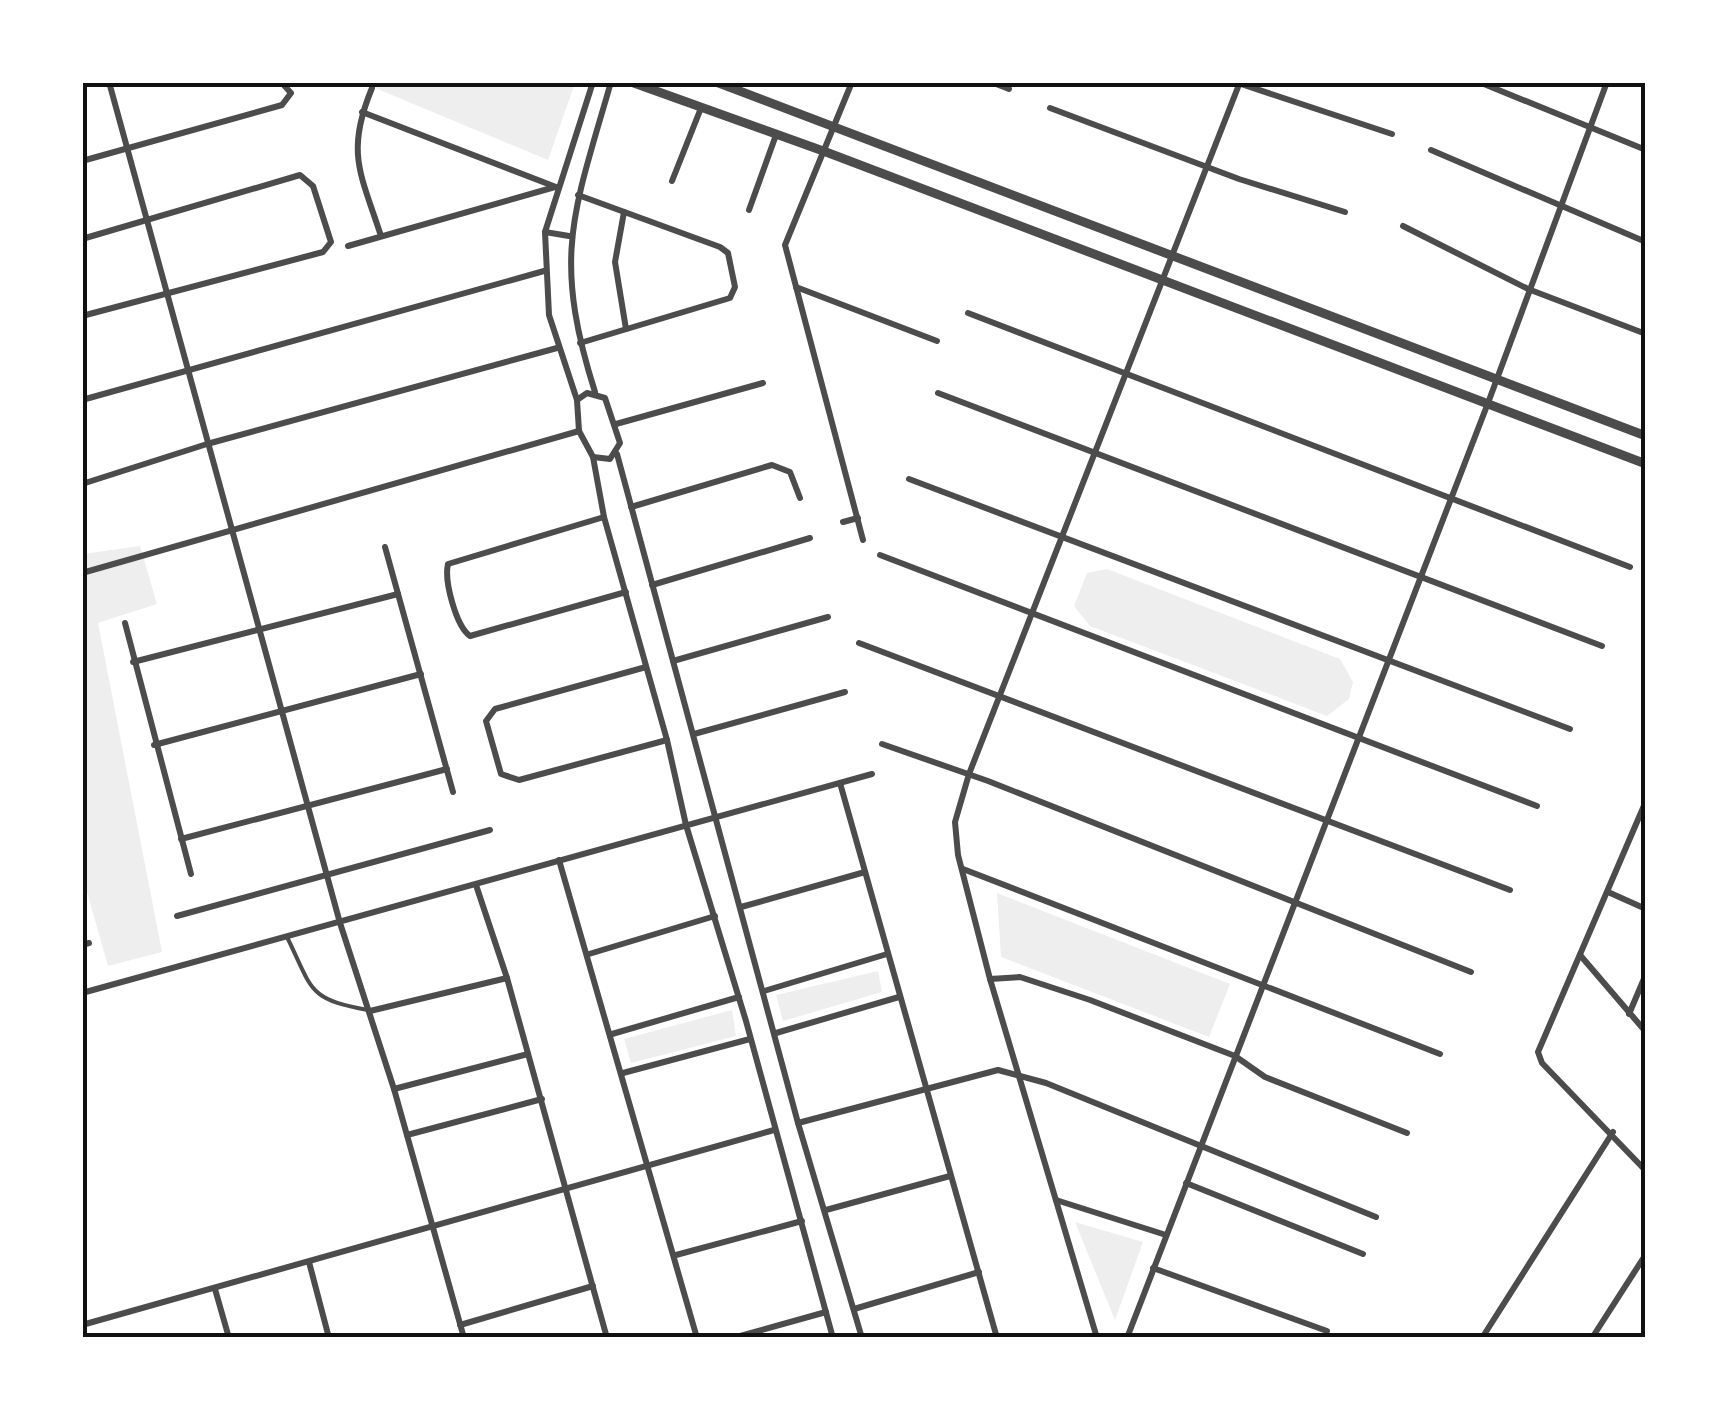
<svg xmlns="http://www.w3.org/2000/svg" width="1728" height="1420" font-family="Lora,serif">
  <rect width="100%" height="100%" fill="#fff"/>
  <g fill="#eee">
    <polygon points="363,83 575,83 548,160"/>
    <polygon points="140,546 157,604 98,623 162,952 108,966 83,878 83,554"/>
    <polygon points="1107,569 1340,659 1353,682 1349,699 1327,716 1090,626 1074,606 1087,573"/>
    <polygon points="997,893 1230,984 1209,1037 1001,957"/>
    <polygon points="878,971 882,992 783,1021 776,995"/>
    <polygon points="732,1010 736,1036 631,1063 624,1039"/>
    <polygon points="1075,1222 1143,1242 1115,1320"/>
  </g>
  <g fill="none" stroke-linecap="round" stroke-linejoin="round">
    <path stroke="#4c4c4c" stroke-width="4" d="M 287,937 C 313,990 307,999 368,1010"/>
    <g stroke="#4c4c4c" stroke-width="6">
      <polyline points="109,82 340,923 394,1089 464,1338"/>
      <polyline points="852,82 785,245 863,540"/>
      <polyline points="991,82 1009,89"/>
      <polyline points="1235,82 1392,134"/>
      <polyline points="1479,82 1646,150"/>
      <path d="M 372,88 C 345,153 361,174 381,236"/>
      <polyline points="1050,108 1239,179 1345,212"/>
      <polyline points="362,112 556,187"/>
      <polyline points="1431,150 1646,242"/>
      <polyline points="82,161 282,105 291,93 281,82"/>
      <polyline points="672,181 701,108"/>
      <polyline points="578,195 720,247 728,253 735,287 730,298 580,343"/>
      <polyline points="749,210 776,135"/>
      <polyline points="624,212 615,262 626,329"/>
      <polyline points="1403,226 1528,289 1646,334"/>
      <polyline points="545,232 569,236"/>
      <polyline points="82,239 300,175 313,186 331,242 323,252 82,316"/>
      <polyline points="348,246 555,187"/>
      <polyline points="796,287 937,341"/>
      <polyline points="968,313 1630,567"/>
      <path d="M 595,392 C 552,256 573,214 611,82"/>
      <polygon points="587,393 605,398 620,443 610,459 593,457 579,431 577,400"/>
      <polyline points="938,393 1602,646"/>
      <polyline points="82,400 544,271"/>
      <polyline points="577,400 549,315 545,232 593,82"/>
      <polyline points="616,424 763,383"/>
      <polyline points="617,454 798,1123 862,1338"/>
      <polyline points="593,457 604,517 667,740 686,825 746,1021 833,1338"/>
      <polyline points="909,479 1570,729"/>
      <polyline points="82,484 207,444 557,348"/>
      <polyline points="631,507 772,465 790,472 800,498"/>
      <path d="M 604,517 L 448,564 C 444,581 456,626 470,636 L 626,592"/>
      <polyline points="843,522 858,518"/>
      <polyline points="385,547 453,792"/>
      <polyline points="880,555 1537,806"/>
      <polyline points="82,573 579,431"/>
      <polyline points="652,585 810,538"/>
      <polyline points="125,623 191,874"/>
      <polyline points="859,643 1510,890"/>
      <polyline points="673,661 828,617"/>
      <polyline points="133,662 398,594"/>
      <polyline points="646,667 495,709 486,721 501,774 519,780 667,740"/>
      <polyline points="694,734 845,692"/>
      <polyline points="882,744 988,781 1471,972"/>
      <polyline points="154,745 421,674"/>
      <polyline points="840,783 997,1338"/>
      <polyline points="1646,801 1538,1052 1542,1063 1646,1171"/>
      <polyline points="181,839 447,769"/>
      <polyline points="559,860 697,1338"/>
      <polyline points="963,869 1440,1054"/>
      <polyline points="476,885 507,978 607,1338"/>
      <polyline points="1608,892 1646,909"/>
      <polyline points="741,907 865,872"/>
      <polyline points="177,916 490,830"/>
      <polyline points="82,945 89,943"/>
      <polyline points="589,954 715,916"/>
      <polyline points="1580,955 1646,1032"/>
      <polyline points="990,979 1020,977 1090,1000 1235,1056 1265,1077 1407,1133"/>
      <polyline points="764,991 887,954"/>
      <polyline points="82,993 872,774"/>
      <polyline points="370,1011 507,978"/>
      <polyline points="1629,1014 1646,974"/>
      <polyline points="776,1033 899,997"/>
      <polyline points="612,1034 739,997"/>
      <polyline points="623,1073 750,1039"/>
      <polyline points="394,1089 528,1054"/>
      <polyline points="798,1123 998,1070 1046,1083 1376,1217"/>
      <polyline points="407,1135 542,1099"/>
      <polyline points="1186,1183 1363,1254"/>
      <polyline points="1056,1200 1166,1235"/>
      <polyline points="826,1210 950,1176"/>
      <polyline points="676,1255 802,1221"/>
      <polyline points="309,1262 329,1338"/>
      <polyline points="1153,1268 1327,1331"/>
      <polyline points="215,1289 229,1338"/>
      <polyline points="854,1309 979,1272"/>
      <polyline points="82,1325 774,1130"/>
      <polyline points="460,1325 593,1286"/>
      <polyline points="733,1338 826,1312"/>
      <polyline points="1097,1338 990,979 958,855 955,822 969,774 1240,82"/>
      <polyline points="1127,1338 1488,403 1607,82"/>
      <polyline points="1482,1338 1613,1132"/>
      <polyline points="1592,1338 1646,1254"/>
    </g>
    <g stroke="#4c4c4c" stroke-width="9">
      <polyline points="631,82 826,152 1646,464"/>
      <polyline points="716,82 1646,436"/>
    </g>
  </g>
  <rect width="1728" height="1420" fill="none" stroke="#ffffff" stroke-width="170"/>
  <rect x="85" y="85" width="1558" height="1250" fill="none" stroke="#111" stroke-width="4"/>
</svg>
